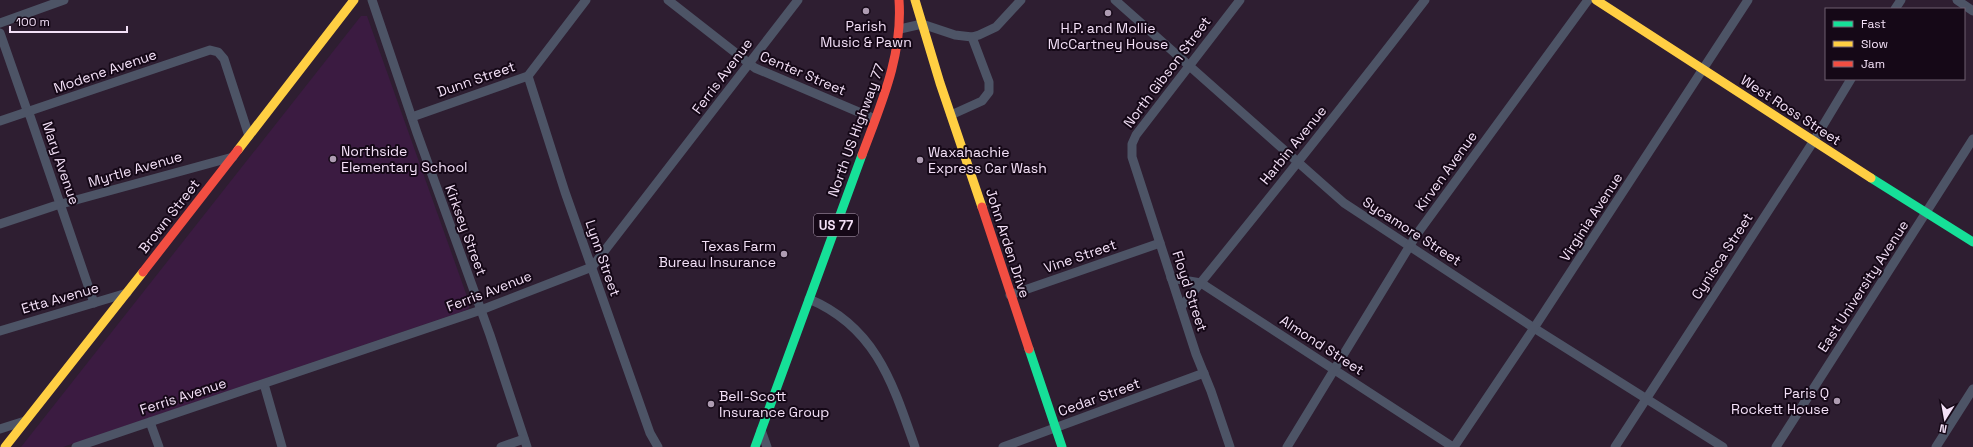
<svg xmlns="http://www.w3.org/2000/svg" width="1973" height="447" font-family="'Space Grotesk',sans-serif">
  <rect width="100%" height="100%" fill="#2e1e31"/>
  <polygon fill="#3b1b41" points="361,16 367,16 469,302 469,308 464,311 63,447 21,447"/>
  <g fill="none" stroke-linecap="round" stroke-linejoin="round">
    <g stroke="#4d5466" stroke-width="9">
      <polyline points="372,0 417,133 490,335 527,447"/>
      <polyline points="668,0 755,68 875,119"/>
      <polyline points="1115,0 1344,203 1534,328 1723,447"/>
      <polyline points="1957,0 1973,11"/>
      <polyline points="1895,9 1901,0"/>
      <polyline points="0,23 64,0"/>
      <polyline points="900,29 922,24 955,35 972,37 979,35 996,27 1021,0"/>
      <polyline points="0,33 28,113 30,116 94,303"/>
      <polyline points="528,76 565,192 650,433 658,447"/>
      <polyline points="951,115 982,101 989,92 989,82 972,37"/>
      <polyline points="412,117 528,76 586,0"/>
      <polyline points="0,121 210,50 218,52 224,59 249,136"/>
      <polyline points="0,224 54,206 233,157"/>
      <polyline points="1171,278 1201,283 1453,447"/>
      <polyline points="1010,295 1160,243"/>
      <path d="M 809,299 C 876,327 893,384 915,447"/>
      <path d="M 1181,307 C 1264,205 1345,104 1425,0"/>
      <polyline points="0,331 127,293"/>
      <polyline points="264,384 282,447"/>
      <polyline points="150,422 159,447"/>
      <polyline points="0,429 25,421"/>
      <polyline points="761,430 767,447"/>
      <polyline points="76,447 481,310 592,267 798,0"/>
      <polyline points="501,447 524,439"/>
      <polyline points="1003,447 1204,373"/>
      <polyline points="1230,447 1211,391 1196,354 1132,157 1132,144 1136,135 1240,0"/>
      <polyline points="1287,447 1417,234 1588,0"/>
      <polyline points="1454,447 1534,328 1748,0"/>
      <polyline points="1615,447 1813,142 1851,79"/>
      <polyline points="1776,447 1973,139"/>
      <polyline points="1936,447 1973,389"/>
    </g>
    <g stroke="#16e098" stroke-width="9">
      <polyline points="1871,178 1973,242"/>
      <polyline points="1029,349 1062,447"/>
      <polyline points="755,447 862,155"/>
    </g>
    <g stroke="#ffcf43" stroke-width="9">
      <polyline points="915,0 940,83 982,207"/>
      <polyline points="1596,0 1871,178"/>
      <polyline points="238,150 354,0"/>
      <polyline points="5,447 143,272"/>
    </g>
    <g stroke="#f24e42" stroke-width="9">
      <path d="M 862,155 C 881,104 903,55 899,0"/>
      <polyline points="982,207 1029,349"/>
      <polyline points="143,272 238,150"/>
    </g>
  </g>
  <g fill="#ae9cb2" stroke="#150817" stroke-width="1.5">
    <circle cx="866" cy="11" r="4"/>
    <circle cx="1108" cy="13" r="4"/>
    <circle cx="333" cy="159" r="4"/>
    <circle cx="920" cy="160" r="4"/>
    <circle cx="784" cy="254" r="4"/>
    <circle cx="1837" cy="401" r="4"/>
    <circle cx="711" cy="404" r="4"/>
  </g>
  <g text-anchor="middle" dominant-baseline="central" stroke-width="4" stroke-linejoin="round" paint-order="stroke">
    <rect fill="#150817" stroke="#b09fb4" stroke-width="1" x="814" y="214" width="44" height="22" rx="3"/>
    <g font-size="13" font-weight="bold" fill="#f3e0f7">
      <text x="836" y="225">US 77</text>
    </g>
    <g font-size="14" fill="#f3e0f7" stroke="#150817" text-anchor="start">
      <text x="866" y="26" text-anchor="middle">Parish<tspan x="866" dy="16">Music &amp; Pawn</tspan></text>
      <text x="1108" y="28" text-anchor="middle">H.P. and Mollie<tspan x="1108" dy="16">McCartney House</tspan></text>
      <text x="341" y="151">Northside<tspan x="341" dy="16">Elementary School</tspan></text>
      <text x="928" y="152">Waxahachie<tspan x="928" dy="16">Express Car Wash</tspan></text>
      <text x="776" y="246" text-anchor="end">Texas Farm<tspan x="776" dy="16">Bureau Insurance</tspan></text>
      <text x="1829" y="393" text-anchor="end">Paris Q<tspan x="1829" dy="16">Rockett House</tspan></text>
      <text x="719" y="396">Bell-Scott<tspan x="719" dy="16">Insurance Group</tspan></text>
    </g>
    <g font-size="14" fill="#f3e0f7" stroke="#150817">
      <text transform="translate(105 71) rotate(-19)">Modene Avenue</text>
      <text transform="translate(1167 72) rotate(-53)">North Gibson Street</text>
      <text transform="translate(803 73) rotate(23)">Center Street</text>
      <text transform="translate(722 76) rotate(-53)">Ferris Avenue</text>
      <text transform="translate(476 79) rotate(-19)">Dunn Street</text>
      <text transform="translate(1791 110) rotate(33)">West Ross Street</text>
      <text transform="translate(856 130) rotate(-70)">North US Highway 77</text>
      <text transform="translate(1293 145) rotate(-51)">Harbin Avenue</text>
      <text transform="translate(61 163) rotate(71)">Mary Avenue</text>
      <text transform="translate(135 169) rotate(-16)">Myrtle Avenue</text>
      <text transform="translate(1446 171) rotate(-54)">Kirven Avenue</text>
      <text transform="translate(169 216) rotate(-52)">Brown Street</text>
      <text transform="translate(1591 217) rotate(-57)">Virginia Avenue</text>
      <text transform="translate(466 230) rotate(70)">Kirksey Street</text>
      <text transform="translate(1412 231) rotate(33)">Sycamore Street</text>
      <text transform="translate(1008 243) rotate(72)">John Arden Drive</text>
      <text transform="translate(1080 256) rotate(-19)">Vine Street</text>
      <text transform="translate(1722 256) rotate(-57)">Cynisca Street</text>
      <text transform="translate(603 258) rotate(71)">Lynn Street</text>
      <text transform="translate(1863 286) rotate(-57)">East University Avenue</text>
      <text transform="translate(489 291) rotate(-21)">Ferris Avenue</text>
      <text transform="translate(1190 291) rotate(72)">Floyd Street</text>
      <text transform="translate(60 298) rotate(-16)">Etta Avenue</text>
      <text transform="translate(1322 345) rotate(33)">Almond Street</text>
      <text transform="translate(183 396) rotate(-18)">Ferris Avenue</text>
      <text transform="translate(1099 397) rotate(-20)">Cedar Street</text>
    </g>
  </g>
  <rect x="1825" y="8" width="140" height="72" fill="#150817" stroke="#6e5e71"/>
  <rect x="1833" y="21" width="20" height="6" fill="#16e098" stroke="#6e5e71"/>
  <text x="1861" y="28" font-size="12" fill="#f3e0f7">Fast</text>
  <rect x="1833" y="41" width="20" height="6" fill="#ffcf43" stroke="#6e5e71"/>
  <text x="1861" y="48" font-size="12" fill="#f3e0f7">Slow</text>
  <rect x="1833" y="61" width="20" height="6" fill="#f24e42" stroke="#6e5e71"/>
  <text x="1861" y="68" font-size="12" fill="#f3e0f7">Jam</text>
  <g transform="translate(1945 419) rotate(191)" stroke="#150817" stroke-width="3" paint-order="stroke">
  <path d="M0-3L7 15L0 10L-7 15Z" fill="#f3e0f7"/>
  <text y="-6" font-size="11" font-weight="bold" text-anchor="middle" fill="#f3e0f7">N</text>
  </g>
  <path d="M10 26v6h117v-6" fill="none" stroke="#f3e0f7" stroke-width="2"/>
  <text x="16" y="26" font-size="12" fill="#f3e0f7" stroke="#150817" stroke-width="3" paint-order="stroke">100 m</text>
</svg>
